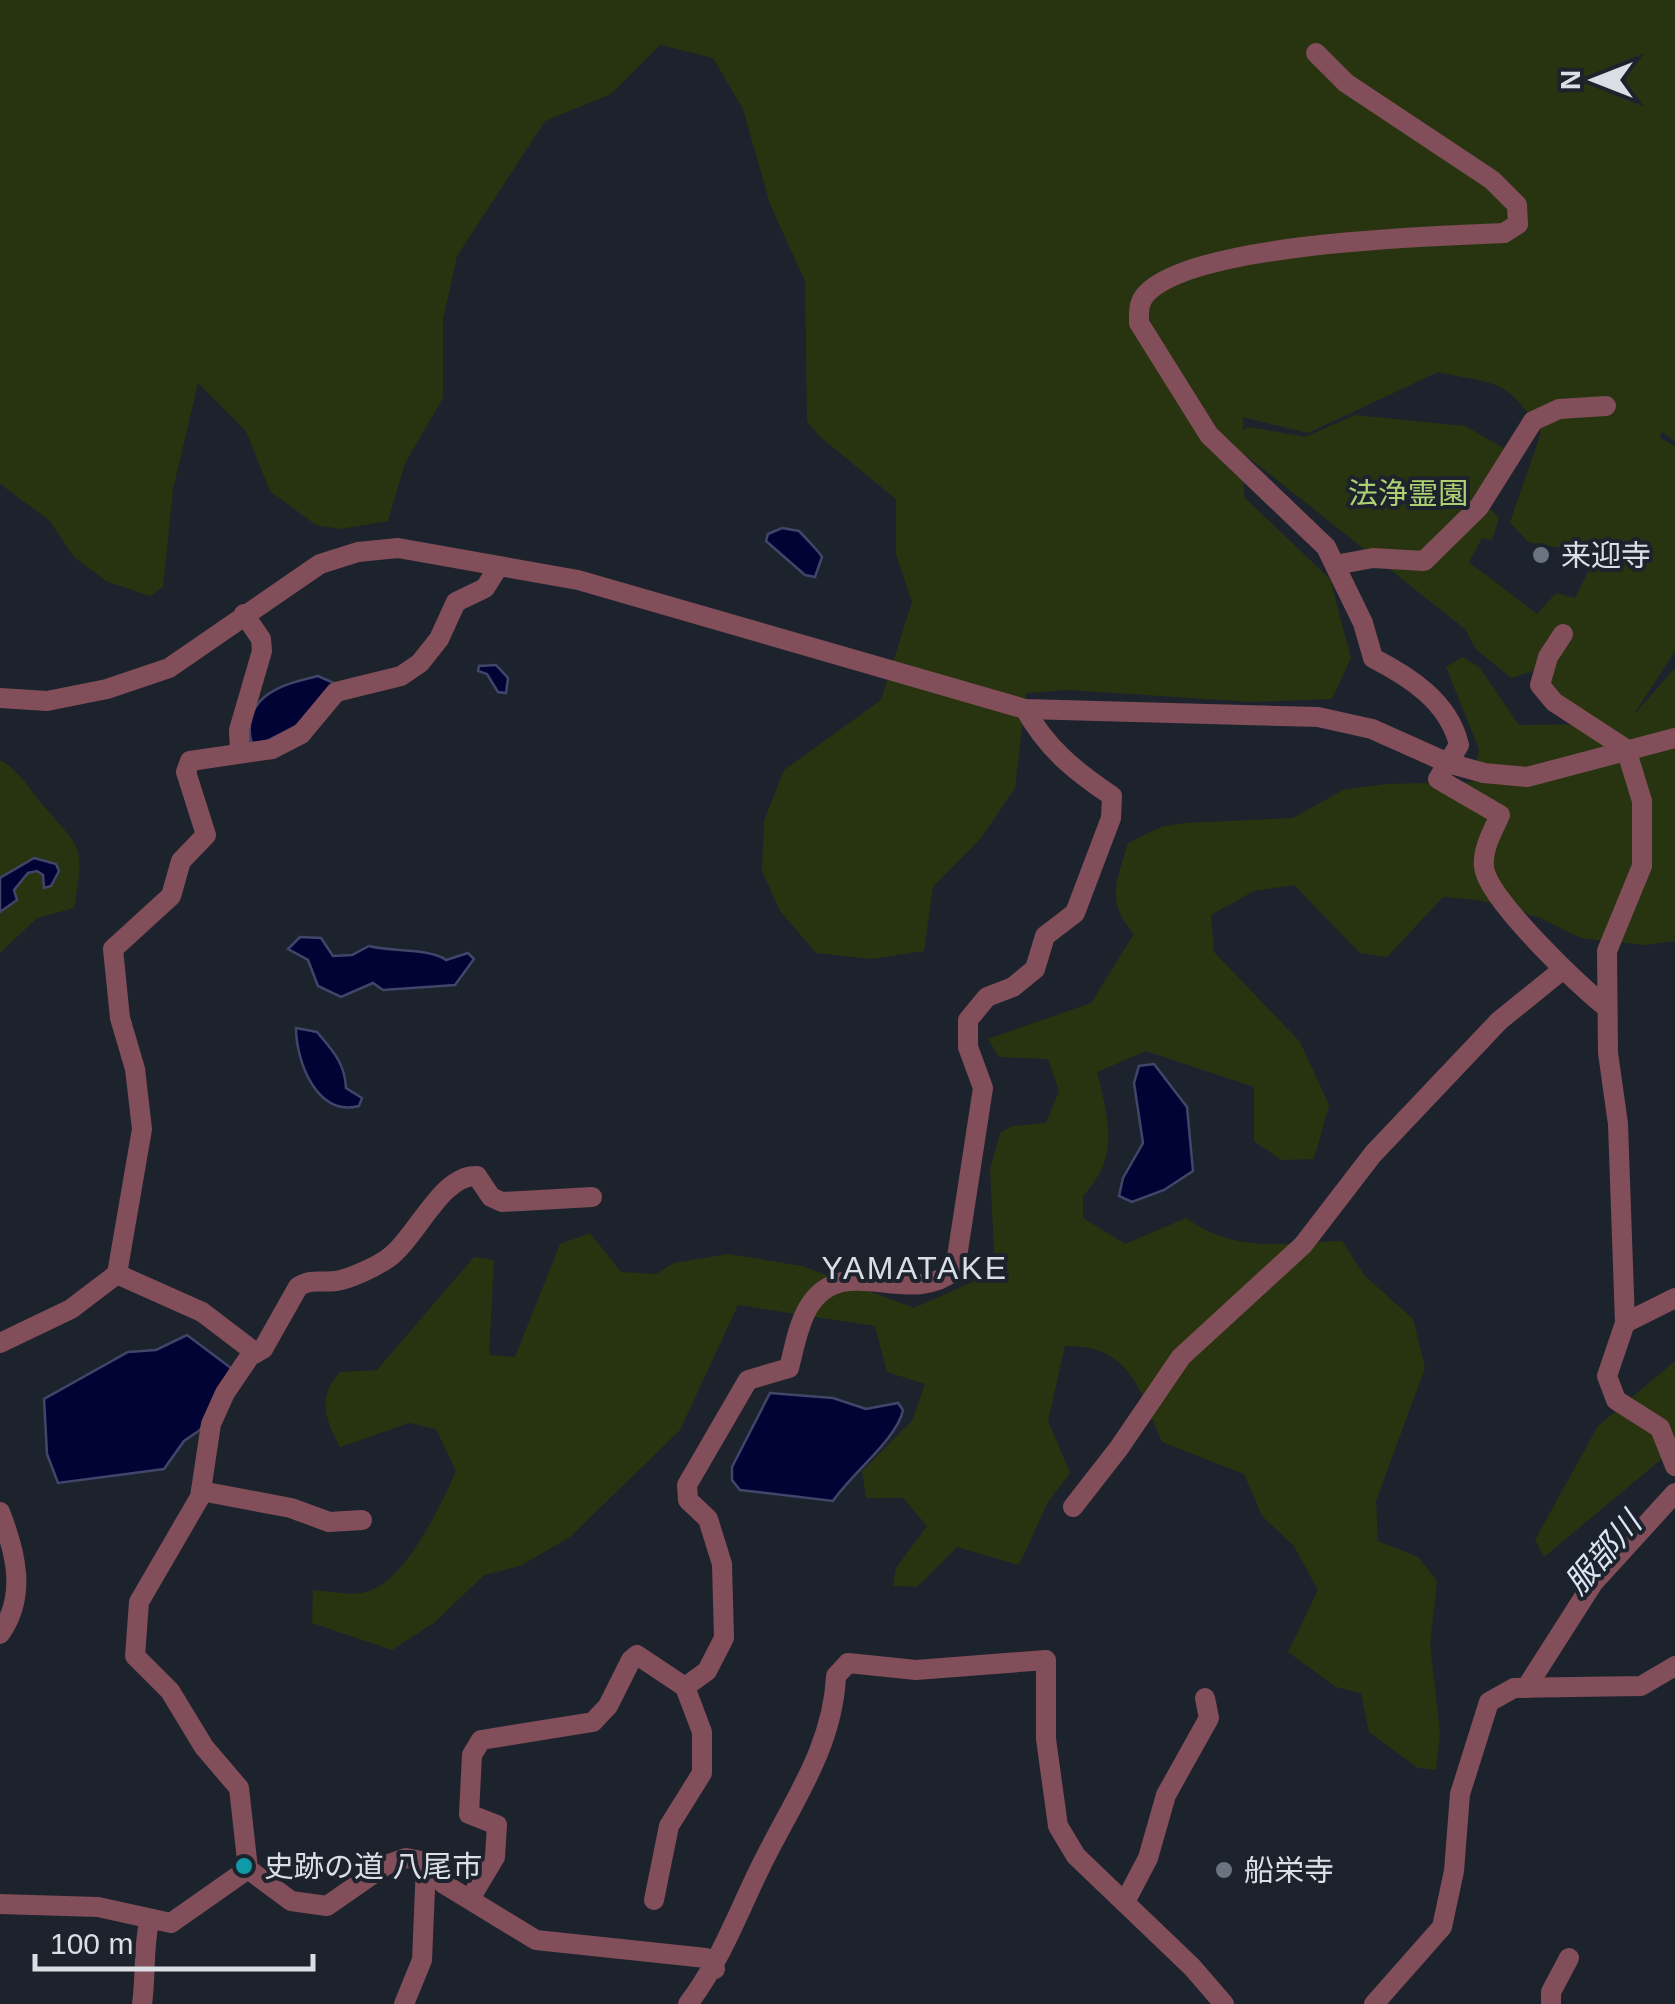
<svg xmlns="http://www.w3.org/2000/svg" width="1675" height="2004" font-family="Helvetica,'Noto Sans JP',sans-serif">
  <rect width="100%" height="100%" fill="#1d232c"/>
  <g fill="#283410" fill-rule="evenodd">
    <path d="M 0,0 L 1675,0 L 1675,441 L 1662,432 L 1659,437 L 1675,446 L 1675,651 L 1632,717 L 1675,668 L 1675,941 L 1645,945 L 1581,938 L 1540,918 L 1479,900 L 1443,897 L 1387,957 L 1360,953 L 1294,885 L 1254,891 L 1211,915 L 1214,952 L 1300,1042 L 1329,1105 L 1314,1159 L 1281,1160 L 1254,1141 L 1254,1087 L 1146,1051 L 1097,1072 C 1109,1123 1120,1155 1083,1196 L 1083,1218 L 1125,1244 L 1186,1218 C 1237,1254 1282,1243 1342,1241 L 1364,1275 L 1413,1319 L 1425,1368 L 1376,1501 L 1378,1541 L 1418,1557 L 1437,1581 L 1430,1644 L 1440,1734 L 1436,1770 L 1418,1768 L 1369,1732 L 1361,1693 L 1336,1687 L 1288,1652 L 1318,1590 L 1294,1546 L 1262,1516 L 1244,1474 L 1162,1442 C 1140,1391 1131,1345 1065,1346 L 1048,1421 L 1070,1473 L 1048,1502 L 1019,1565 L 957,1547 L 917,1587 L 893,1586 L 896,1568 L 927,1526 L 903,1498 L 866,1498 L 862,1471 L 912,1421 L 925,1384 L 887,1372 L 875,1326 L 738,1305 L 680,1430 L 570,1537 L 520,1566 L 484,1575 L 435,1622 L 392,1650 L 312,1623 L 313,1590 C 328,1591 346,1595 361,1593 C 403,1588 441,1505 456,1471 L 436,1429 L 409,1423 L 340,1447 C 325,1419 317,1397 340,1372 L 377,1370 L 474,1257 L 494,1260 L 489,1355 L 515,1357 L 560,1244 L 590,1233 L 621,1272 L 656,1274 L 674,1263 L 728,1254 L 802,1266 L 914,1308 L 995,1272 L 990,1169 L 1000,1133 L 1012,1126 L 1046,1123 L 1059,1091 L 1048,1059 L 999,1057 L 988,1039 L 1091,1003 L 1134,934 C 1105,901 1117,882 1128,843 L 1161,827 L 1184,823 L 1293,818 L 1343,790 L 1385,784 L 1473,782 L 1479,749 L 1446,667 L 1462,657 L 1479,667 L 1519,725 L 1597,724 L 1558,699 L 1534,671 L 1511,678 L 1476,649 L 1465,629 L 1244,454 L 1244,497 L 1330,579 L 1351,658 L 1332,699 L 1253,702 L 1068,690 L 1026,693 L 1015,788 L 981,838 L 933,887 L 924,951 L 871,959 L 816,953 L 780,911 L 762,871 L 764,821 L 784,770 L 881,700 L 912,602 L 896,554 L 896,499 L 819,436 L 807,421 L 805,281 L 770,204 L 743,109 L 713,58 L 660,45 L 611,94 L 545,121 L 457,256 L 443,319 L 443,398 L 405,463 L 388,521 L 340,529 L 316,525 L 270,491 L 246,431 L 198,383 L 173,489 L 163,587 L 150,596 L 106,581 L 74,557 L 50,521 L 0,484 ZM 1438,372 C 1498,385 1507,378 1541,433 L 1510,522 L 1528,542 L 1577,551 L 1588,541 L 1595,558 L 1575,598 L 1556,593 L 1537,614 L 1469,562 L 1482,538 L 1492,540 L 1499,518 L 1479,498 L 1509,451 L 1465,426 L 1355,415 L 1305,437 L 1249,427 L 1243,430 L 1243,417 L 1308,433 Z"/>
    <path d="M 0,760 C 21,772 27,787 42,804 C 82,851 85,844 74,908 L 37,918 L 0,953 Z"/>
    <polygon points="1675,1361 1675,1448 1544,1557 1535,1540 1598,1426"/>
  </g>
  <g fill="#000334" stroke="#414569" stroke-width="2.5">
    <path d="M 782,528 L 799,531 C 802,534 821,554 822,557 L 815,577 L 805,575 L 766,541 L 768,534 Z"/>
    <polygon points="496,665 508,678 506,693 498,692 487,674 478,671 479,666"/>
    <path d="M 318,676 L 336,684 L 311,718 L 257,746 L 251,741 C 242,695 283,684 318,676 Z"/>
    <polygon points="34,858 56,864 59,871 51,886 44,888 43,875 37,871 28,873 14,890 17,900 0,912 0,878"/>
    <path d="M 300,937 L 321,938 L 333,956 L 352,955 L 369,946 C 391,952 430,948 446,960 L 468,953 L 474,959 L 455,985 L 383,990 L 373,983 L 341,997 L 318,986 L 308,960 L 288,949 Z"/>
    <path d="M 296,1028 L 317,1032 C 332,1050 345,1063 346,1088 L 362,1098 L 359,1106 C 316,1117 296,1060 296,1028 Z"/>
    <polygon points="1154,1064 1187,1107 1193,1171 1164,1190 1132,1202 1119,1196 1123,1178 1143,1143 1134,1083 1139,1066"/>
    <polygon points="187,1335 231,1368 200,1430 184,1441 164,1469 58,1483 47,1454 44,1399 128,1352 156,1350"/>
    <path d="M 770,1393 L 833,1398 L 866,1409 L 898,1403 L 903,1410 C 897,1439 853,1472 833,1501 L 740,1490 L 732,1480 L 732,1467 Z"/>
  </g>
  <g fill="none" stroke-linecap="round" stroke-linejoin="round">
    <g stroke="#814e5a" stroke-width="20">
      <path d="M 1316,53 L 1346,83 L 1492,180 L 1517,205 L 1518,224 L 1504,233 C 1431,236 1193,243 1146,294 C 1138,303 1139,312 1139,323 L 1209,435 L 1326,547 L 1363,623 L 1373,658 C 1410,677 1449,702 1459,745 L 1438,779 L 1500,815 C 1493,831 1482,849 1484,867 C 1487,899 1579,985 1606,1007"/>
      <polyline points="1335,565 1373,558 1424,561 1479,507 1533,421 1559,409 1606,406"/>
      <polyline points="1563,634 1548,657 1540,685 1554,702 1626,749 1642,801 1642,866 1607,951 1608,1053 1618,1124 1625,1323 1607,1376 1616,1400 1660,1428 1675,1466"/>
      <polyline points="0,698 47,701 107,689 169,668 320,564 358,552 398,548 578,580 1025,709 1318,717 1372,729 1448,763 1484,773 1527,777 1675,738"/>
      <polyline points="240,752 239,730 262,651 261,639 244,614"/>
      <path d="M 592,1197 L 502,1202 L 491,1197 L 477,1176 C 441,1174 417,1238 387,1259 C 375,1267 350,1279 336,1281 C 322,1283 311,1278 298,1287 L 263,1349 L 250,1356 L 225,1393 L 211,1424 L 200,1497 L 139,1602 L 135,1656 L 170,1691 L 204,1747 L 239,1788 L 248,1869 L 291,1901 L 327,1906 L 386,1865 L 406,1858 L 422,1861 L 444,1884 L 536,1940 L 706,1958 L 715,1969"/>
      <polyline points="117,1274 202,1312 256,1353"/>
      <polyline points="1625,1323 1675,1298"/>
      <polyline points="0,1343 71,1309 117,1274 142,1129 135,1069 120,1018 113,949 171,896 181,861 206,835 186,772 190,761 272,749 301,734 336,692 401,676 420,663 439,639 456,602 485,588 499,566"/>
      <polyline points="201,1491 291,1508 329,1522 362,1520"/>
      <polyline points="1073,1507 1119,1448 1181,1357 1303,1245 1373,1154 1499,1021 1562,970"/>
      <path d="M 0,1512 C 16,1553 27,1596 0,1634"/>
      <polyline points="1526,1688 1593,1583 1675,1493"/>
      <path d="M 470,1899 L 495,1857 L 497,1825 L 469,1814 L 472,1755 L 481,1740 L 593,1722 L 608,1706 L 631,1660 L 637,1655 L 685,1687 L 707,1671 L 724,1638 L 722,1564 L 708,1519 L 688,1500 L 687,1485 L 748,1380 L 789,1368 C 794,1349 798,1325 808,1308 C 843,1249 908,1310 955,1270 L 983,1088 L 968,1047 L 968,1020 L 987,997 L 1013,987 L 1035,969 L 1045,936 L 1075,913 L 1111,818 L 1112,796 C 1075,771 1047,749 1025,709"/>
      <polyline points="654,1900 669,1826 702,1773 702,1732 685,1687"/>
      <polyline points="1125,1902 1148,1858 1166,1795 1209,1718 1205,1698"/>
      <polyline points="0,1904 98,1907 171,1923 248,1869"/>
      <path d="M 142,2004 C 146,1976 143,1951 149,1922"/>
      <polyline points="404,2004 422,1960 426,1865"/>
      <path d="M 688,2004 C 720,1962 737,1915 760,1868 C 791,1804 833,1748 836,1676 L 848,1663 L 916,1670 L 1046,1660 L 1046,1739 L 1058,1826 L 1076,1856 L 1192,1967 L 1224,2004"/>
      <polyline points="1374,2004 1442,1927 1454,1871 1460,1794 1489,1702 1514,1688 1641,1686 1675,1666"/>
      <polyline points="1551,2004 1551,1992 1569,1958"/>
    </g>
  </g>
  <g fill="#6b7280" stroke="#1d232c" stroke-width="4">
    <circle cx="1541" cy="555" r="10"/>
    <circle cx="1224" cy="1870" r="10"/>
  </g>
  <circle fill="#0f9aa8" stroke="#1d232c" stroke-width="4" cx="244" cy="1866" r="10"/>
  <g text-anchor="middle" dominant-baseline="central" stroke-width="8" stroke-linejoin="round" paint-order="stroke">
    <g font-size="30" fill="#adcf72" stroke="#1d232c">
      <text x="1408" y="493">法浄霊園</text>
    </g>
    <g font-size="30" fill="#dadee5" stroke="#1d232c" text-anchor="start">
      <text x="1561" y="555">来迎寺</text>
      <text x="264" y="1866">史跡の道 八尾市</text>
      <text x="1244" y="1870">船栄寺</text>
    </g>
    <g font-size="32" letter-spacing="2.5" fill="#dadee5" stroke="#1d232c">
      <text x="915" y="1268">YAMATAKE</text>
    </g>
    <g font-size="32" font-style="italic" fill="#dbe4f5" stroke="#1d232c">
      <text transform="translate(1603 1553) rotate(-49)">服部川</text>
    </g>
  </g>
  <g transform="translate(1595 80) rotate(270)" stroke="#1d232c" stroke-width="8" paint-order="stroke">
  <path d="M0-8L18 38L0 25L-18 38Z" fill="#dadee5"/>
  <text y="-15" font-size="28" font-weight="bold" text-anchor="middle" fill="#dadee5">N</text>
  </g>
  <path d="M35 1954v15h278v-15" fill="none" stroke="#dadee5" stroke-width="5"/>
  <text x="50" y="1954" font-size="30" fill="#dadee5" stroke="#1d232c" stroke-width="8" paint-order="stroke">100 m</text>
</svg>
